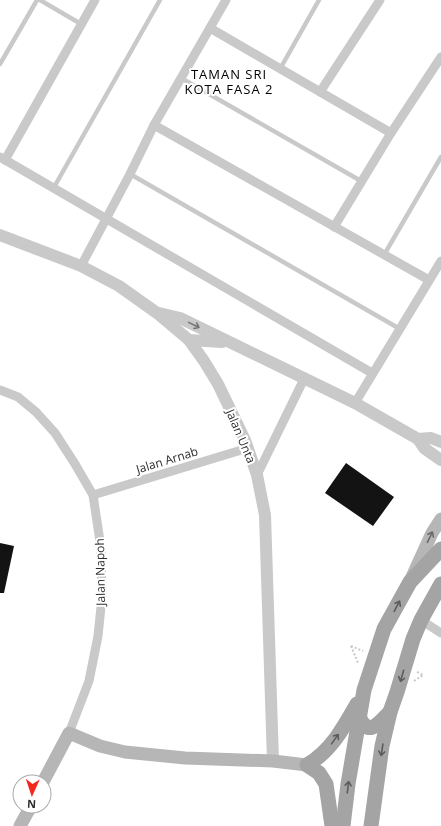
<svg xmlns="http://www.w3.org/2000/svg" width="441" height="826" font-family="'Open Sans',sans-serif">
  <rect width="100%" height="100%" fill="#fff"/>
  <g fill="#131313">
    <polygon points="346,463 394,497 373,526 325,493"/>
    <polygon points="0,543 14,546 4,593 0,593"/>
  </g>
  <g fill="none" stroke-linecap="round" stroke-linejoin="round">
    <g stroke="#c9c9c9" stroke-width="2" stroke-dasharray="2 2" stroke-linecap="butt">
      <polyline points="351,646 363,651"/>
      <polyline points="351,646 358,663"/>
      <polyline points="417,672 423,675"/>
      <polyline points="414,681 423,675"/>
    </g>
    <g stroke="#c9c9c9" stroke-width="4.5">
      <polyline points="40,0 81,24"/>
      <polyline points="0,64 37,0"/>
      <polyline points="280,69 319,0"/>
      <polyline points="181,78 361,181"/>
      <polyline points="130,174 400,329"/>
      <polyline points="53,189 160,0"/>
      <polyline points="384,255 441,157"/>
    </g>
    <g stroke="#c9c9c9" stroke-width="9">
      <polyline points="210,28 391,133"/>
      <polyline points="320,92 380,0"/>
      <polyline points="154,125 429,280"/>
      <polyline points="0,157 372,373"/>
      <polyline points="5,160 95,0"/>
      <polyline points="334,227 391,133 441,57"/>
      <polyline points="81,266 130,174 154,125 226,0"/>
      <polyline points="0,390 18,397 36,412 55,433 75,464 93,495 101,548 102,597 98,636 89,681 69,733"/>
      <polyline points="355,403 441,261"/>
      <polyline points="257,475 304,379"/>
      <polyline points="93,495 248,448"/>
      <polyline points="421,620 441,633"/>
    </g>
    <g stroke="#c9c9c9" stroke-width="12">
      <polyline points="0,235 81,266 119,286 157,313 189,340 204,361 218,384 245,440 257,475 265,515 273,761"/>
      <polyline points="159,313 180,318 355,403 418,439 424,448 441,460"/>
      <polyline points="189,340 222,342"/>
      <polyline points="418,439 431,438 441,442"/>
    </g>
    <g stroke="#b6b6b6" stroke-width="13">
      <polyline points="412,577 432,533 441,519"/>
      <polyline points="43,782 69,733 100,746 125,752 185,758 273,761 307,765"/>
      <polyline points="20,826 31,806"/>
    </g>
    <g stroke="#a4a4a4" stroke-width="15">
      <path d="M 359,717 C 369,738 379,723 390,712"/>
      <path d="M 332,826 L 326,784 L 319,773 L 307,765 C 331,751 344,727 357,704"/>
      <polyline points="343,826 348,784 364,690 384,629 410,582 441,549"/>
      <polyline points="371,826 382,746 390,712 397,692 413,639 421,620 441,584"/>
    </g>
  </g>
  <defs><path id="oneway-shaft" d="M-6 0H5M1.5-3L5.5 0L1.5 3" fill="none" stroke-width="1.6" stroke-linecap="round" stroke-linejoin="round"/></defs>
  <use stroke="#737373" href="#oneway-shaft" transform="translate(194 325) rotate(26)"/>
  <use stroke="#6a6a6a" href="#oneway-shaft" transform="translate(430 537) rotate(-64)"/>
  <g stroke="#5c5c5c">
    <use href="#oneway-shaft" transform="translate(397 606) rotate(-62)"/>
    <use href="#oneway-shaft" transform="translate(402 676) rotate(106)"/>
    <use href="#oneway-shaft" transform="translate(335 739) rotate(-55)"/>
    <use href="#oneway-shaft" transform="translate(382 750) rotate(99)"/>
    <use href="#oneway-shaft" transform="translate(348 787) rotate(-83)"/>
  </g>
  <g text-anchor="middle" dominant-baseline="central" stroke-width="4" stroke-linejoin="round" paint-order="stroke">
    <g font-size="12" fill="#2c2c2c" stroke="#fff">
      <text transform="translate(241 436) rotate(67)">Jalan Unta</text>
      <text transform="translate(167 460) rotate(-17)">Jalan Arnab</text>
      <text transform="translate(100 572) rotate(-91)">Jalan Napoh</text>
    </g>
    <g font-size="13" letter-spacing="1" fill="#000" stroke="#fff">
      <text x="229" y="74">TAMAN SRI<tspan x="229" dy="15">KOTA FASA 2</tspan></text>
    </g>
  </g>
  <g transform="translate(32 794) rotate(183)"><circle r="19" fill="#ffffff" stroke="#ababab"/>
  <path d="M0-3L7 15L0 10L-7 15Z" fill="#f5261c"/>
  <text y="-6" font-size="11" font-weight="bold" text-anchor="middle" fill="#2c2c2c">N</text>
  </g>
</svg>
